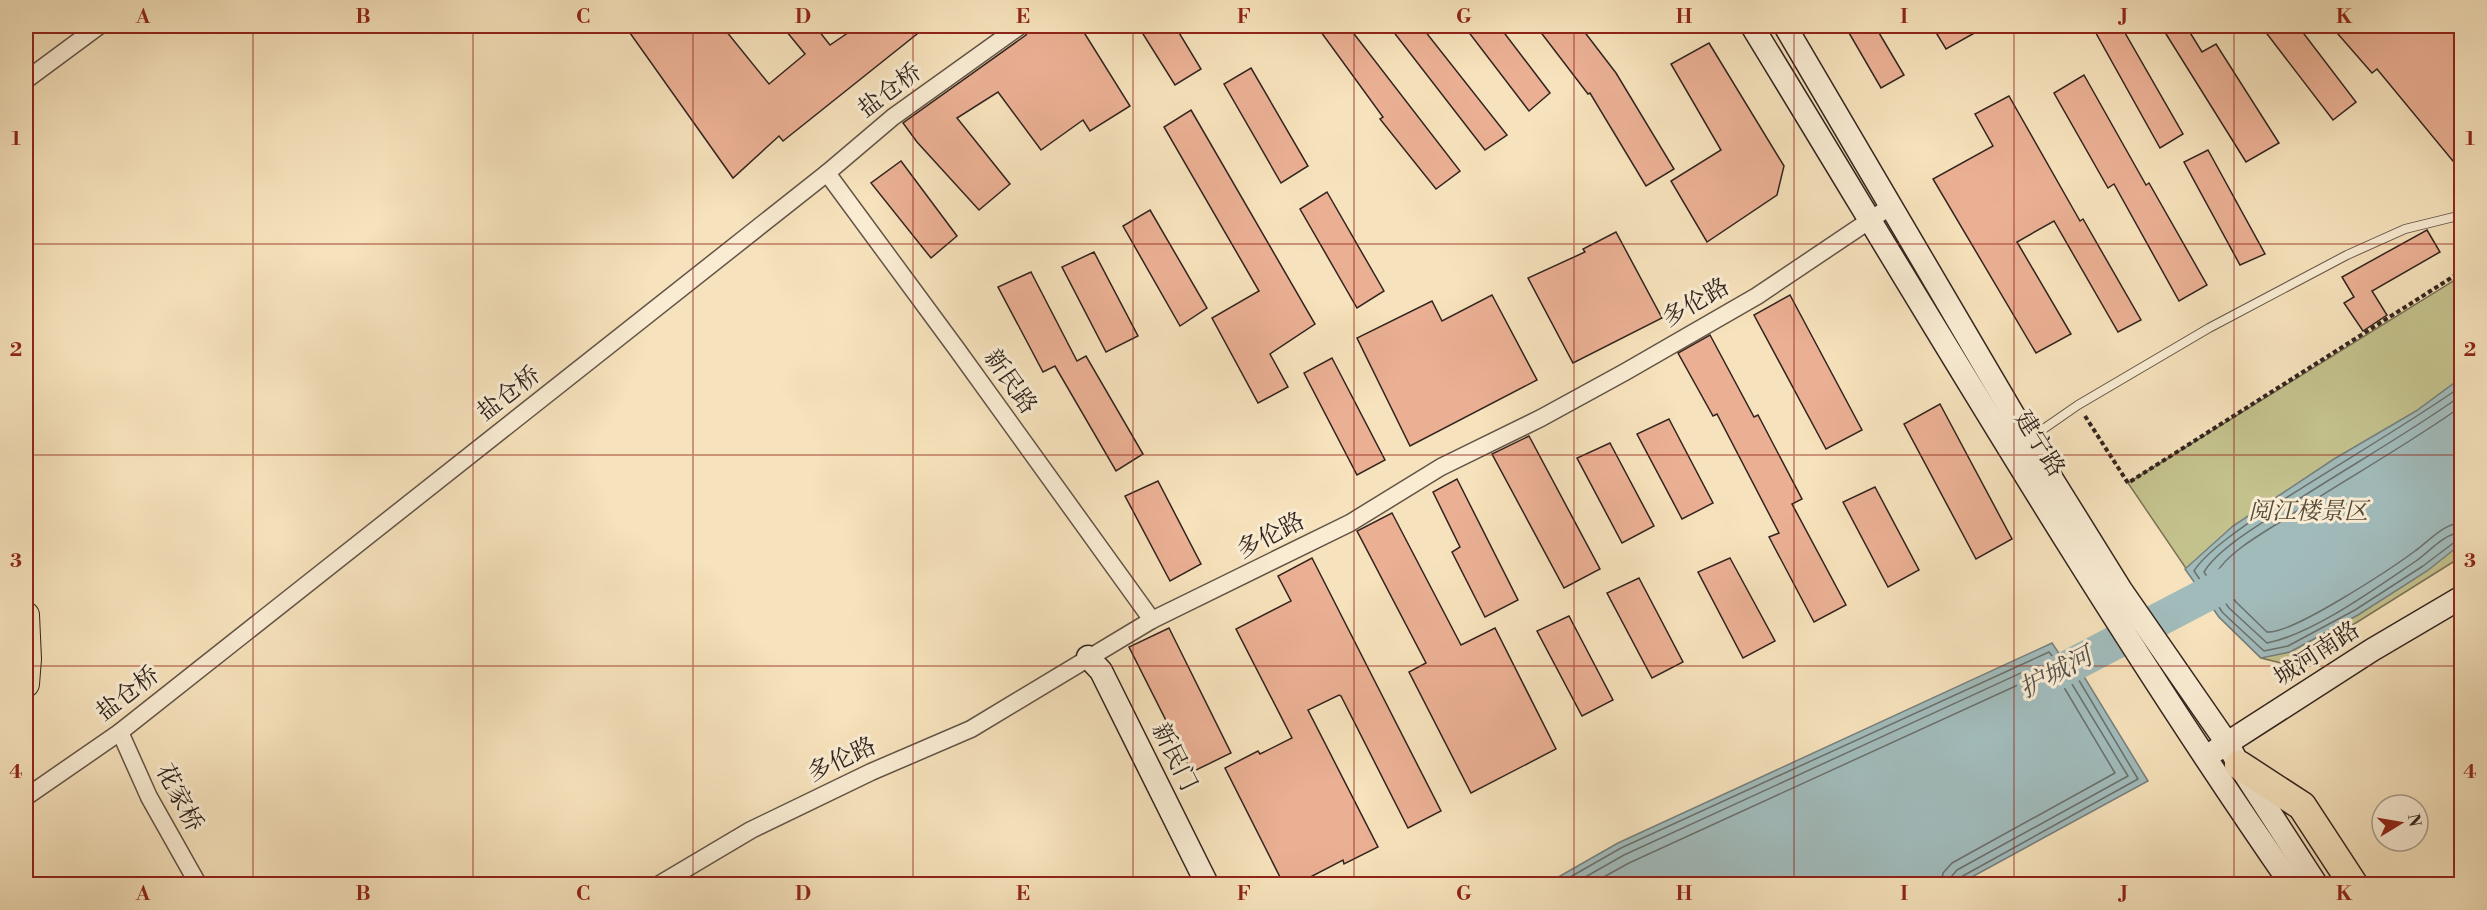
<svg xmlns="http://www.w3.org/2000/svg" width="2487" height="910" font-family="'Libre Bodoni','Noto Serif SC',serif">
  <rect width="100%" height="100%" fill="#f6e2bc"/>
  <filter id="stains"><feTurbulence type="fractalNoise" baseFrequency=".00333" numOctaves="4"/><feColorMatrix values="0 0 0 0 .2 0 0 0 0 .09 0 0 0 0 .02 0 0 0 .5 -.17"/></filter>
  <radialGradient id="worn" r=".72"><stop offset=".6" stop-color="#630" stop-opacity="0"/><stop offset="1" stop-color="#630" stop-opacity=".3"/></radialGradient>
  <polygon fill="#c3c18c" stroke="#7a7256" stroke-width="1.5" points="2461,276 2461,557 2289,665 2261,658 2219,617 2128,483"/>
  <g fill="#a1bbbb" stroke="#757f7d" stroke-width="1.5">
    <polygon points="2461,378 2461,544 2427,571 2358,615 2290,652 2261,658 2219,617 2185,569 2233,526 2334,459 2416,411"/>
    <polygon points="2052,643 2064,661 2072,657 2148,781 1959,884 1546,884 1618,843"/>
  </g>
  <g fill="none" stroke-linecap="round" stroke-linejoin="round">
    <g stroke="#6a706d" stroke-width="1.5">
      <path d="M 2462,386 C 2400,429 2335,466 2272,507 C 2251,521 2207,550 2194,571 L 2223,613 L 2264,651 L 2288,646 L 2355,610 L 2423,566 L 2456,541 L 2462,539"/>
      <path d="M 2462,395 C 2403,437 2339,472 2279,512 C 2257,526 2217,550 2204,572 L 2229,608 L 2267,643 C 2313,634 2376,588 2416,561 C 2429,552 2445,533 2462,532"/>
      <path d="M 2462,406 C 2403,448 2340,482 2280,522 C 2261,534 2226,554 2216,574 L 2236,602 L 2267,632 C 2291,635 2392,568 2415,551 C 2429,541 2444,523 2462,523"/>
      <polyline points="1558,884 1621,848 2049,652 2060,666 2071,667 2138,779 1961,877 1957,884"/>
      <polyline points="1573,884 1624,855 2047,661 2055,672 2067,676 2128,776 1957,870 1951,877 1950,884"/>
      <polyline points="1591,884 1629,863 2044,673 2052,680 2062,684 2115,773 1952,863 1943,873 1941,884"/>
    </g>
    <polyline stroke="#a1bbbb" stroke-width="34" points="2034,685 2244,575"/>
  </g>
  <g fill="#ebb094" stroke="#32241f" stroke-width="1.5">
    <polygon points="625,26 722,26 769,84 805,54 782,26 815,26 830,45 858,26 927,26 783,141 779,136 733,178"/>
    <polygon points="1030,26 1080,26 1130,106 1090,131 1083,120 1041,150 998,92 957,118 1010,184 979,210 917,142 903,123 1026,35"/>
    <polygon points="1138,26 1175,26 1201,69 1175,85"/>
    <polygon points="1332,26 1348,26 1460,171 1436,189 1380,119 1383,117 1321,32"/>
    <polygon points="1389,26 1421,26 1507,135 1485,150"/>
    <polygon points="1464,26 1499,26 1550,93 1529,111"/>
    <polygon points="1536,26 1580,26 1616,73 1674,169 1646,186 1590,93 1588,94"/>
    <polygon points="1845,26 1875,26 1904,75 1881,88"/>
    <polygon points="1932,26 1987,26 1946,49"/>
    <polygon points="2092,26 2121,26 2183,134 2160,148"/>
    <polygon points="2161,26 2186,26 2202,52 2216,44 2279,143 2246,162"/>
    <polygon points="2261,26 2298,26 2356,102 2333,120"/>
    <polygon points="2331,26 2462,26 2462,172 2377,69 2372,73"/>
    <polygon points="1709,43 1784,166 1777,195 1707,242 1671,181 1721,150 1671,64"/>
    <polygon points="1251,68 1308,166 1281,183 1224,84"/>
    <polygon points="2084,75 2146,185 2149,183 2207,285 2179,301 2114,184 2108,188 2054,93"/>
    <polygon points="2009,96 2080,221 2083,219 2141,320 2118,332 2054,221 2017,242 2071,334 2036,353 1933,179 1993,146 1975,114"/>
    <polygon points="1191,110 1315,324 1270,354 1288,387 1258,403 1212,318 1259,291 1164,127"/>
    <polygon points="2208,150 2265,254 2240,265 2184,162"/>
    <polygon points="901,161 957,236 931,258 871,183"/>
    <polygon points="1327,192 1384,291 1357,308 1300,209"/>
    <polygon points="1150,210 1207,308 1180,326 1123,226"/>
    <polygon points="2427,230 2440,252 2372,291 2387,315 2363,331 2344,303 2354,297 2342,277"/>
    <polygon points="1616,232 1662,318 1573,363 1528,278 1585,252 1583,249"/>
    <polygon points="1094,252 1138,336 1106,352 1062,267"/>
    <polygon points="1031,272 1077,361 1086,356 1143,454 1116,471 1055,366 1043,372 998,287"/>
    <polygon points="1492,295 1537,380 1410,446 1357,338 1432,301 1442,321"/>
    <polygon points="1790,295 1862,430 1826,449 1754,315"/>
    <polygon points="1710,335 1754,417 1758,415 1802,499 1792,504 1846,605 1814,622 1769,537 1779,533 1717,414 1713,416 1678,353"/>
    <polygon points="1332,358 1385,460 1357,475 1304,373"/>
    <polygon points="1940,404 2012,539 1976,559 1904,424"/>
    <polygon points="1669,419 1713,503 1682,519 1637,434"/>
    <polygon points="1529,436 1600,569 1564,588 1492,454"/>
    <polygon points="1610,443 1654,526 1622,543 1577,458"/>
    <polygon points="1457,479 1518,600 1485,617 1452,552 1460,547 1433,492"/>
    <polygon points="1158,481 1201,564 1170,581 1125,496"/>
    <polygon points="1875,487 1919,570 1888,587 1843,502"/>
    <polygon points="1392,513 1461,645 1495,628 1556,749 1471,793 1409,672 1426,663 1357,531"/>
    <polygon points="1312,558 1441,811 1408,828 1341,696 1339,695 1308,710 1378,847 1344,864 1343,860 1295,885 1284,885 1225,768 1258,751 1260,754 1292,738 1236,629 1291,601 1278,576"/>
    <polygon points="1730,558 1775,641 1743,658 1698,572"/>
    <polygon points="1639,578 1683,662 1652,678 1607,593"/>
    <polygon points="1569,616 1613,700 1582,716 1537,631"/>
    <polygon points="1169,628 1231,753 1192,772 1129,647"/>
  </g>
  <g fill="none" stroke-linecap="round" stroke-linejoin="round">
    <g stroke="#635446" stroke-width="10">
      <polyline id="lane" points="2029,439 2078,405 2209,328 2347,255 2405,229 2462,215"/>
    </g>
    <g stroke="#635446" stroke-width="19">
      <g id="street">
        <polyline points="26,80 99,26"/>
        <polyline points="827,173 956,348 1152,620"/>
        <polyline points="120,732 149,797 198,884"/>
        <polyline points="26,797 120,732 827,173 893,117 1020,26"/>
        <polyline points="660,884 751,830 871,772 971,729 1152,620 1350,523 1441,467 1541,418 1625,372 1757,296 1891,206"/>
      </g>
    </g>
    <g stroke="#32241f" stroke-width="25">
      <g id="secondary">
        <path d="M 1752,26 C 1928,314 2099,607 2291,884"/>
        <polyline points="1785,26 2037,455 2121,590 2227,743 2239,765 2316,884"/>
        <polyline points="1088,657 1101,671 1207,884"/>
        <polyline points="2215,751 2372,650 2462,597"/>
      </g>
    </g>
    <g stroke="#32241f" stroke-width="28">
      <polyline id="primary" points="26,615 28,659 26,684"/>
    </g>
    <g stroke="#32241f" stroke-width="31">
      <polyline id="highway" points="2239,765 2302,806 2353,884"/>
    </g>
    <polyline stroke="#32241f" stroke-width="4" stroke-dasharray="4.5 3" stroke-linecap="butt" points="2085,416 2128,483 2462,271"/>
    <use href="#lane" stroke="#f9ecd3" stroke-width="8"/>
    <use href="#street" stroke="#f9ecd3" stroke-width="16"/>
    <use href="#secondary" stroke="#f9ecd3" stroke-width="22"/>
    <use href="#primary" stroke="#f6e2bc" stroke-width="26"/>
    <use href="#highway" stroke="#f6e2bc" stroke-width="28"/>
  </g>
  <path fill="none" stroke="#8f2418" stroke-width="1.5" stroke-opacity="0.55" d="M 253,26 L 253,884M 473,26 L 473,884M 693,26 L 693,884M 913,26 L 913,884M 1133,26 L 1133,884M 1354,26 L 1354,884M 1574,26 L 1574,884M 1794,26 L 1794,884M 2014,26 L 2014,884M 2234,26 L 2234,884M 26,244 L 2462,244M 26,455 L 2462,455M 26,666 L 2462,666"/>
  <g text-anchor="middle" dominant-baseline="central" stroke-width="6" stroke-linejoin="round" paint-order="stroke">
    <g font-size="24" fill="#32241f" stroke="#f9ecd3">
      <text transform="translate(890 91) rotate(-37)">盐仓桥</text>
      <text transform="translate(1696 303) rotate(-30)">多伦路</text>
      <text transform="translate(1010 382) rotate(55)">新民路</text>
      <text transform="translate(509 394) rotate(-38)">盐仓桥</text>
      <text transform="translate(2039 444) rotate(58)">建宁路</text>
      <text transform="translate(1271 536) rotate(-27)">多伦路</text>
      <text transform="translate(2317 654) rotate(-33)">城河南路</text>
      <text transform="translate(128 694) rotate(-38)">盐仓桥</text>
      <text transform="translate(1174 757) rotate(64)">新民门</text>
      <text transform="translate(842 760) rotate(-25)">多伦路</text>
      <text transform="translate(179 798) rotate(62)">花家桥</text>
    </g>
    <g font-size="24" font-style="italic" fill="#564b3a" stroke="#f9ecd3">
      <text x="2308" y="512">阅江楼景区</text>
    </g>
    <g font-size="26" font-style="italic" fill="#53514e" stroke="#f9ecd3">
      <text transform="translate(2056 673) rotate(-28)">护城河</text>
    </g>
  </g>
  <rect width="2487" height="910" fill="none" stroke="#f6e2bc" stroke-width="66"/>
  <g transform="translate(2400 823) rotate(79)"><circle r="28" fill="#f9ecd3" stroke="#a99c8b" stroke-width="1.5"/>
  <path d="M0-4.5L10 22L0 15L-10 22Z" fill="#8f2418"/>
  <text y="-9" font-size="16" font-weight="bold" text-anchor="middle" fill="#32241f">N</text>
  </g>
  <rect x="33" y="33" width="2421" height="844" fill="none" stroke="#8f2418" stroke-width="2"/>
  <g font-size="20" text-anchor="middle" font-weight="bold" fill="#8f2418">
    <text x="143" y="23">A</text>
    <text x="363" y="23">B</text>
    <text x="583" y="23">C</text>
    <text x="803" y="23">D</text>
    <text x="1023" y="23">E</text>
    <text x="1244" y="23">F</text>
    <text x="1464" y="23">G</text>
    <text x="1684" y="23">H</text>
    <text x="1904" y="23">I</text>
    <text x="2124" y="23">J</text>
    <text x="2344" y="23">K</text>
    <text x="16" y="145">1</text>
    <text x="2470" y="145">1</text>
    <text x="16" y="356">2</text>
    <text x="2470" y="356">2</text>
    <text x="16" y="567">3</text>
    <text x="2470" y="567">3</text>
    <text x="16" y="778">4</text>
    <text x="2470" y="778">4</text>
    <text x="143" y="900">A</text>
    <text x="363" y="900">B</text>
    <text x="583" y="900">C</text>
    <text x="803" y="900">D</text>
    <text x="1023" y="900">E</text>
    <text x="1244" y="900">F</text>
    <text x="1464" y="900">G</text>
    <text x="1684" y="900">H</text>
    <text x="1904" y="900">I</text>
    <text x="2124" y="900">J</text>
    <text x="2344" y="900">K</text>
  </g>
  <rect width="100%" height="100%" filter="url(#stains)"/>
  <rect width="100%" height="100%" fill="url(#worn)"/>
</svg>
